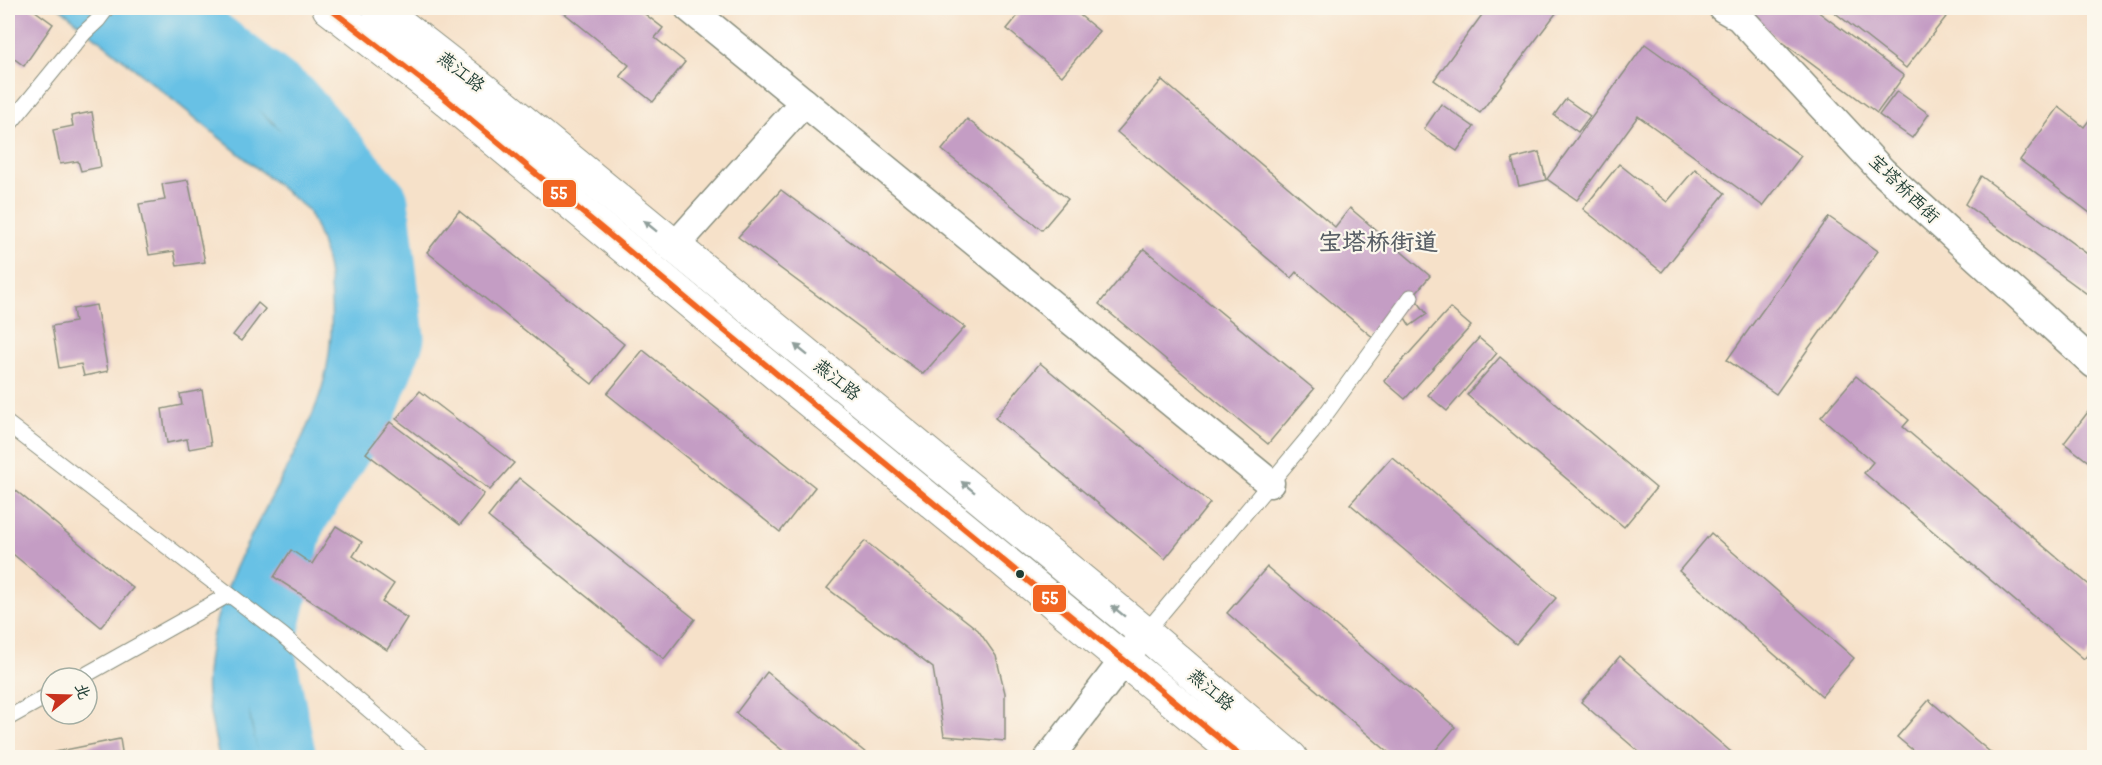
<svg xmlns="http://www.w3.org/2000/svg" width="2102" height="765" font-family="Pangolin,'LXGW WenKai TC',sans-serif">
  <rect width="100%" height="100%" fill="#fbf7ec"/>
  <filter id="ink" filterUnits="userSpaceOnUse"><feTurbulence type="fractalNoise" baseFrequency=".0167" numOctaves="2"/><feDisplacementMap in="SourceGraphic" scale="12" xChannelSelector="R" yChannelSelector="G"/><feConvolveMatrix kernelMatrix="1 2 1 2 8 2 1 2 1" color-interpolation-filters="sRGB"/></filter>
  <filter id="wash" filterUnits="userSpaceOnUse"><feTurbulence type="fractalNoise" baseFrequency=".008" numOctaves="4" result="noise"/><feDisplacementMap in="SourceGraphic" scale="24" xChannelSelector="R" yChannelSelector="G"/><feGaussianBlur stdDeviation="1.35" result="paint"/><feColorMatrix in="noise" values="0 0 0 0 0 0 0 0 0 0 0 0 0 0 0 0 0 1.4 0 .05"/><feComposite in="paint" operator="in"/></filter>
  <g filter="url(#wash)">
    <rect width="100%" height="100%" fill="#f6e1c9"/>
    <path fill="#67c1e5" stroke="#437f8c" stroke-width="1.5" d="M 60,8 L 142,8 L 210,66 L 321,166 L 358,210 L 372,246 L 378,291 L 369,371 L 356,415 L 325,489 L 261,610 L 253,636 L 247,679 L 251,722 L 260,757 L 219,757 C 215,737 210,716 207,695 C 205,673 211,639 217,618 C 239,542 289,477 317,403 C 329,372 333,333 331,300 C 330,267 323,238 307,209 Z"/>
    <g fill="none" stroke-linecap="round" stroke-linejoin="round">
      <polyline stroke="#67c1e5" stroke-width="57" points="171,8 292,100 380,201 396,338 368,409 296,522 266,649 288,758"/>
    </g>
    <g id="blocks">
      <g fill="#c49dc4">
        <polygon points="8,8 31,8 53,24 24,66 8,54"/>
        <polygon points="558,8 637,8 663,28 655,38 685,62 653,102 620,76 629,65"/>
        <polygon points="1014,8 1071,8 1099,31 1062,76 1007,29 1020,13"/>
        <polygon points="1487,8 1560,8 1480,113 1434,80"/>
        <polygon points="1737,8 1813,8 1904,76 1877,113"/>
        <polygon points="1829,8 1953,8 1906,68"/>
        <polygon points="1645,44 1801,156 1763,206 1638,116 1577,200 1547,179"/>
        <polygon points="1162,80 1335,227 1350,208 1430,276 1376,340 1296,272 1291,278 1117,132"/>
        <polygon points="1897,91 1929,114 1912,138 1879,115"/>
        <polygon points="1566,99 1590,116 1578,132 1554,115"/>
        <polygon points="1441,104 1474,127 1457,151 1424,129"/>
        <polygon points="2059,107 2084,127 2094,114 2094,216 2020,160"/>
        <polygon points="92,112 101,167 81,171 78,161 60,164 53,130 73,126 71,116"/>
        <polygon points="967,119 1068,199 1042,230 942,150"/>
        <polygon points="1539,152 1546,180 1519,186 1512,159"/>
        <polygon points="1619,164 1667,202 1695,169 1725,193 1662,272 1583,209"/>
        <polygon points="1981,176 2094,259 2094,299 1965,204"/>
        <polygon points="188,180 205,262 177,266 174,251 149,255 139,204 165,200 162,184"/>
        <polygon points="781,190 965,327 923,374 738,237"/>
        <polygon points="459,211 624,344 592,384 427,252"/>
        <polygon points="1829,217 1878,251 1776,394 1727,360"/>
        <polygon points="1144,249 1314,389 1268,444 1099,304"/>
        <polygon points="1418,302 1427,314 1410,326 1402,313"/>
        <polygon points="258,303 265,309 241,341 233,335"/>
        <polygon points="96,305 108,371 84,376 81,364 59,368 52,326 75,322 73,309"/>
        <polygon points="1450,308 1471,326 1405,399 1384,381"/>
        <polygon points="1479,338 1497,353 1447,411 1428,395"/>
        <polygon points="643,350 815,487 780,532 607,394"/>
        <polygon points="1500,357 1656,488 1624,527 1467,395"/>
        <polygon points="1040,363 1210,503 1165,559 995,418"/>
        <polygon points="1856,376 1909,420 1903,427 2094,589 2094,647 2084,659 1864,473 1873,462 1821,417"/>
        <polygon points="202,390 211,445 189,449 187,439 167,443 162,409 182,405 180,394"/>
        <polygon points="420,391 514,463 490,490 396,419"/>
        <polygon points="2088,412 2094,416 2094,466 2064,443"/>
        <polygon points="390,422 484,494 460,525 366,453"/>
        <polygon points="1392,457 1556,598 1516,644 1350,504"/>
        <polygon points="519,478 695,619 664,659 488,517"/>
        <polygon points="8,484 133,588 101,627 8,550"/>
        <polygon points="336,526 362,542 353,556 394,584 382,602 407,618 387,650 274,577 291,550 312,564"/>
        <polygon points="1711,533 1854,658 1822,696 1679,571"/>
        <polygon points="865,541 978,630 996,656 1005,693 1005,741 944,736 933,668 827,588"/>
        <polygon points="1267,567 1455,727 1429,758 1395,758 1227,613"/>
        <polygon points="1620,656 1738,758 1646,758 1581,702"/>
        <polygon points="767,672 872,758 792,758 736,713"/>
        <polygon points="1929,700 1997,758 1922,758 1897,737"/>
        <polygon points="120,739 123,758 56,758 55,752"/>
      </g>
    </g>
  </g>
  <g filter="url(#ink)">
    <use href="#blocks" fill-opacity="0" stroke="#8a8f7e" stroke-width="1.5"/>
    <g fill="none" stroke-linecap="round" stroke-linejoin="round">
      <g stroke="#8a8f7e" stroke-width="17">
        <g id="service">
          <polyline points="8,126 84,33 98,20 107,8"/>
          <polyline points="8,424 282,635 425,758"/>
          <polyline points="1145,633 1312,433 1411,297"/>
          <polyline points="80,678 228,595"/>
          <polyline points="8,718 51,694"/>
        </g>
      </g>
      <g stroke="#8a8f7e" stroke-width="31">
        <g id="minor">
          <polyline points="689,8 1270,483"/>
          <polyline points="1723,8 1739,17 1882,171 2094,364"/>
          <polyline points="675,246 804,102"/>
          <polyline points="1049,758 1138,642"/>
        </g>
      </g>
      <g stroke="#8a8f7e" stroke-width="35">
        <g id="primary">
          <polyline points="329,8 440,94 778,375 1243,758"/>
          <polyline points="379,8 498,101 1145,633 1291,758"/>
        </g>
      </g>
      <use href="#service" stroke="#fff" stroke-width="15"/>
      <use href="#minor" stroke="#fff" stroke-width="28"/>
      <use href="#primary" stroke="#fff" stroke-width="33"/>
      <g stroke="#fbf7ec" stroke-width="10">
        <polyline id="bus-1" points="329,8 440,94 778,375 1243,758"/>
      </g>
      <use href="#bus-1" stroke="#f26522" stroke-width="6"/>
    </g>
    <defs><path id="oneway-solid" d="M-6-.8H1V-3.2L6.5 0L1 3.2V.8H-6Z" transform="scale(1.5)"/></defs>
    <g fill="#8f9e9a">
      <use href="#oneway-solid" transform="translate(650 226) rotate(-141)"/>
      <use href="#oneway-solid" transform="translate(801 350) rotate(-141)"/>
      <use href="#oneway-solid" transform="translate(968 487) rotate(-141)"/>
      <use href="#oneway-solid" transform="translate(1118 611) rotate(-141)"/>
    </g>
  </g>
  <circle fill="#1f3d34" stroke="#fbf7ec" stroke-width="2" cx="1020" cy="574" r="5"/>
  <g text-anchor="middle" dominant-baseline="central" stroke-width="4.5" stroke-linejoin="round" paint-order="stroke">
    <g font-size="18" fill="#1f3d34" stroke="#fbf7ec">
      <text transform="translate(461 72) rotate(38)">燕江路</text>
      <text transform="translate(1904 189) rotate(44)">宝塔桥西街</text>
      <text transform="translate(837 380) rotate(39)">燕江路</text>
      <text transform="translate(1211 690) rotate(40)">燕江路</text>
    </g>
    <g font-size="24" font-weight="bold" fill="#595f66" stroke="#fbf7ec">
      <text x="1378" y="242">宝塔桥街道</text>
    </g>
  </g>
  <g stroke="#fbf7ec" stroke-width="2">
    <rect x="542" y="179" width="35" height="29" rx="6" fill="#f26522"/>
    <rect x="1032" y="584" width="35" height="29" rx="6" fill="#f26522"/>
  </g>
  <g font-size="16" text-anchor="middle" font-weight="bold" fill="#fff">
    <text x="559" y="199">55</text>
    <text x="1050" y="604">55</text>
  </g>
  <rect width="2102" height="765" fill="none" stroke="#fbf7ec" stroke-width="30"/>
  <g transform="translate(69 696) rotate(71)"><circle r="28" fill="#fbf7ec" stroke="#a3ada2" stroke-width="1.5"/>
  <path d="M0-4.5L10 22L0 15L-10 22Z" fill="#c8321e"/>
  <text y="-9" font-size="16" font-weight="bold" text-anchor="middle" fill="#1f3d34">北</text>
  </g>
</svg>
